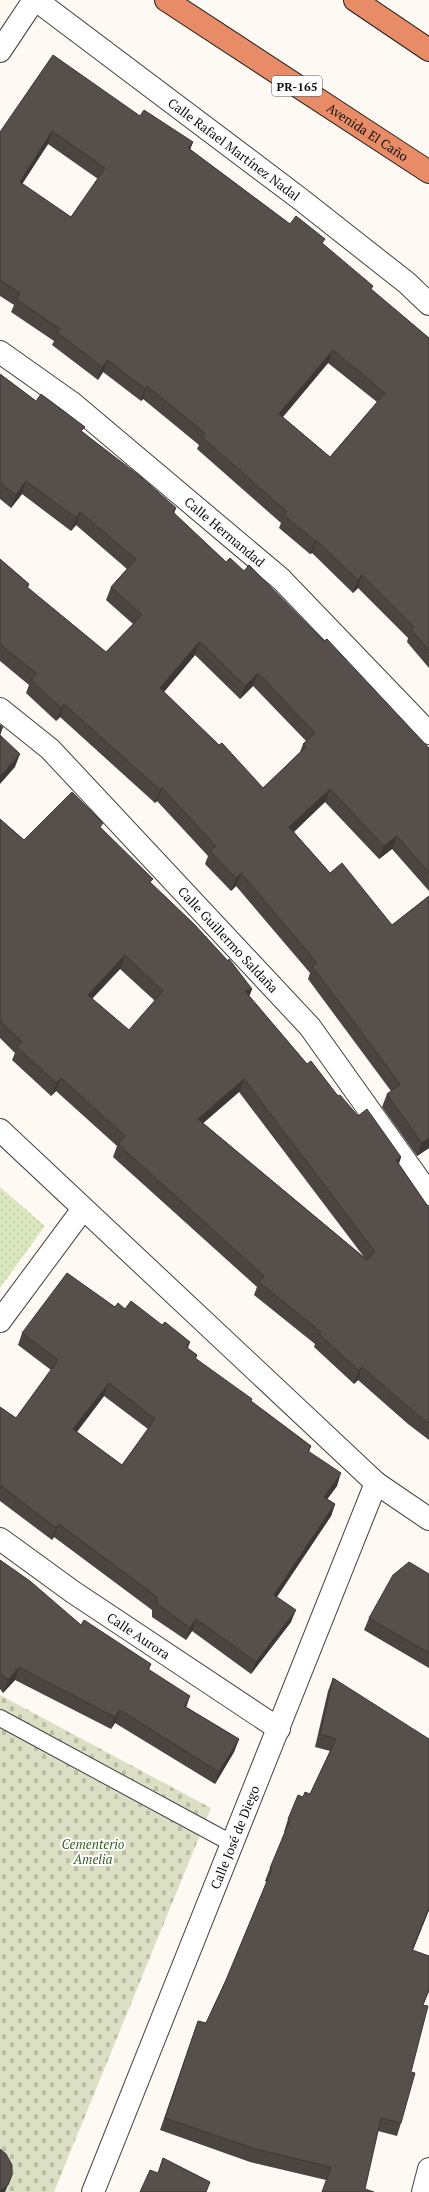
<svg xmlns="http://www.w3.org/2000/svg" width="429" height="2192" font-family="'PT Serif',serif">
  <defs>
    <pattern id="grass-dots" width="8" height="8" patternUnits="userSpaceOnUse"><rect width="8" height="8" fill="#dae6be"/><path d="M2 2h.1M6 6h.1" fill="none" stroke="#bac4a2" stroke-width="1.8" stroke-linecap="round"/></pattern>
    <pattern id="cemetery-stones" width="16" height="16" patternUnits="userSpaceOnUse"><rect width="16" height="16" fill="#dbdfc4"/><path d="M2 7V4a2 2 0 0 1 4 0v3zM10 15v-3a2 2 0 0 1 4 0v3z" fill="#bbbea7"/></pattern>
  </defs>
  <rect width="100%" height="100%" fill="#fefaf3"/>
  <polygon fill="url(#grass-dots)" points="0,1187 45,1226 0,1288"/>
  <polygon fill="url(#cemetery-stones)" points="0,1695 211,1808 54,2192 0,2192"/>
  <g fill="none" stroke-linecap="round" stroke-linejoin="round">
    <g stroke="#424242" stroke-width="18">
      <polyline id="service" points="0,1718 233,1844"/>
    </g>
    <g stroke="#424242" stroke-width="24">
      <g id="minor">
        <path id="s1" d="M 36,0 L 299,198 L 407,283 L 429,304"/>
        <polyline points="0,51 34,0"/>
        <path id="s2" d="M 0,352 L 72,403 L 281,579 L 429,733"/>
        <path id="s3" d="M 0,709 L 50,749 L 310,1027 L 429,1194"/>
        <polyline points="0,1130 376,1483 429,1519"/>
        <polyline points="0,1321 83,1209"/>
        <path id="s4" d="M 0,1539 L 73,1592 L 279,1729"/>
        <path id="s5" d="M 93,2192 L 376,1483"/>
        <polyline points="423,2192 429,2169"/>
      </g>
    </g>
    <g stroke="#202020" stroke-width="24">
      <g id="motorway">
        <path id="s6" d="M 166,0 L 429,172"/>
        <polyline points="355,0 429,50"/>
      </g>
    </g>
    <use href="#service" stroke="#fff" stroke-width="16"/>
    <use href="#minor" stroke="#fff" stroke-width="22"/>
    <use href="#motorway" stroke="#e88b67" stroke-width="22"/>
  </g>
  <g fill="#4b4441" fill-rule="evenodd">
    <path d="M 140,116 L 193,142 L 190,149 L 290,224 L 323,244 L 372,290 L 429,338 L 429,668 L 407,642 L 408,638 L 358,588 L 353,593 L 312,553 L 310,554 L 279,528 L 281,523 L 197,449 L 199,445 L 143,399 L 141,401 L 103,372 L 98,380 L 52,345 L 54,341 L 11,312 L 14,305 L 0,296 L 0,132 ZM 48,144 L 98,179 L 71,217 L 22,184 ZM 328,363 L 377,402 L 330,457 L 283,417 Z"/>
    <path d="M 0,374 L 36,401 L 83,432 L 176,508 L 174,514 L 429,748 L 429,891 L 392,849 L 379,859 L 325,802 L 294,832 L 330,873 L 392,925 L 429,896 L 429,1148 L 417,1156 L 382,1107 L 387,1094 L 391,1091 L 308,979 L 310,973 L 236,886 L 231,891 L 205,864 L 208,856 L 157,801 L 155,803 L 60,717 L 56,721 L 26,693 L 29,685 L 0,661 L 0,559 L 29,584 L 28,588 L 106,652 L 133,624 L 106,600 L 111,587 L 127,569 L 76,525 L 71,531 L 22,494 L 11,508 L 0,499 ZM 195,655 L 240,699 L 253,686 L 306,741 L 303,744 L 300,752 L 263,788 L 164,692 Z"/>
    <path d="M 0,819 L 24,840 L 101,828 L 151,883 L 252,989 L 249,996 L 307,1064 L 358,1116 L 401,1157 L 399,1164 L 429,1208 L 429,1440 L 408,1424 L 358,1380 L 354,1384 L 314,1347 L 315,1344 L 254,1295 L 257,1287 L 113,1157 L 117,1146 L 56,1091 L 51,1096 L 12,1060 L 15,1053 L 0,1038 ZM 120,969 L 155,1001 L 129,1030 L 92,999 ZM 239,1092 L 364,1257 L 203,1123 Z"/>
    <path d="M 115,1307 L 125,1309 L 162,1325 L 190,1342 L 188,1348 L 197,1355 L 196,1359 L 251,1401 L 311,1446 L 309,1452 L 337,1486 L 327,1499 L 335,1504 L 331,1516 L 277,1597 L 291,1622 L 251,1674 L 192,1631 L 186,1640 L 152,1617 L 152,1610 L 54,1537 L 52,1540 L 0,1501 L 0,1407 L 16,1418 L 51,1370 L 18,1345 L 22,1333 ZM 104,1396 L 148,1429 L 122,1465 L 77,1432 Z"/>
    <polygon points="0,1560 81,1625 151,1664 149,1670 186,1707 239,1739 234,1752 215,1784 115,1723 111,1729 15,1680 3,1693 0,1689"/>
    <polygon points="429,1574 429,1668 364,1630 369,1618"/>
    <polygon points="333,1678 429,1910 413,1950 429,1956 429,1991 423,2005 401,2123 397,2136 378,2131 326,2180 250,2162 160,2130 198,2021 206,2023 226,1980 267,1882 265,1881 270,1868 285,1832 284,1832 288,1819 303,1797 310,1794 330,1751 315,1747 328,1691"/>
    <polygon points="163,2158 210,2182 158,2173"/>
  </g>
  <g fill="#3d3735">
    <polygon points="52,131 48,144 15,195 20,182"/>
    <polygon points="193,142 188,155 188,148"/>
    <polygon points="333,350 328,363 275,426 279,414"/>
    <polygon points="108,360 103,372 98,380 102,367"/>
    <polygon points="147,386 143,399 141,401 145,389"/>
    <polygon points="26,481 22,494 11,508 16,495"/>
    <polygon points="80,512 76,525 71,531 76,518"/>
    <polygon points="316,540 312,553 310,554 315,541"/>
    <polygon points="362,575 358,588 353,593 358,580"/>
    <polygon points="200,641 195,655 156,701 160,688"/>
    <polygon points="258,673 253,686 240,699 245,686"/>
    <polygon points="64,704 60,717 56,721 61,708"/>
    <polygon points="3,727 0,736 0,731"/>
    <polygon points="20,754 15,767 0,784 0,776"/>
    <polygon points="162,788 157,801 155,803 160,790"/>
    <polygon points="330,789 325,802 285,840 289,827"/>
    <polygon points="397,836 392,849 379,859 384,846"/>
    <polygon points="241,873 236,886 231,891 236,878"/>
    <polygon points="125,955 120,969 83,1008 88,995"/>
    <polygon points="252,989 247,1002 245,991"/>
    <polygon points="61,1078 56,1091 51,1096 56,1083"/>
    <polygon points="244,1079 239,1092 193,1132 198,1119"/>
    <polygon points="429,1138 429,1148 417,1156 422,1143"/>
    <polygon points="401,1157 396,1170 396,1160"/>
    <polygon points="362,1367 358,1380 354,1384 359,1371"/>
    <polygon points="109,1383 104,1396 69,1442 73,1429"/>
    <polygon points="341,1473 337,1486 320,1509 324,1497"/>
    <polygon points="335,1504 331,1516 270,1607 274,1595"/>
    <polygon points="59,1524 54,1537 52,1540 56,1528"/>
    <polygon points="296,1610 291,1622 251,1674 256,1662"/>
    <polygon points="196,1619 192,1631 186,1640 190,1628"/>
    <polygon points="19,1667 15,1680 3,1693 8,1680"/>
    <polygon points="190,1696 186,1708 184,1706"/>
    <polygon points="120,1710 115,1723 111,1729 115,1717"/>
    <polygon points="239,1739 234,1752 215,1784 219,1772"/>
    <polygon points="429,1908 429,1910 408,1962 412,1950"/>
    <polygon points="12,2175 5,2192 0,2192 0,2191"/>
  </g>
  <g fill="#574f4c" stroke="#3d3735" fill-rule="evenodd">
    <path d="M 53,55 L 140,116 L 144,110 L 193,142 L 188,148 L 290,224 L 296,216 L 325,239 L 322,243 L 373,286 L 371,289 L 429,338 L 429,650 L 411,630 L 414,627 L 362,575 L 358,580 L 316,540 L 315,541 L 284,515 L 287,512 L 202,437 L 205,433 L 147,386 L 145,389 L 108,360 L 102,367 L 57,332 L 60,329 L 16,299 L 20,293 L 0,280 L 0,132 ZM 52,131 L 105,168 L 71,217 L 20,182 ZM 333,350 L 385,393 L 330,457 L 279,414 Z"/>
    <path d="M 0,374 L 36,401 L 41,394 L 85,427 L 81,431 L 141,477 L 176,508 L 173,512 L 226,562 L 230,558 L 244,571 L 249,565 L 324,641 L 327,639 L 429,748 L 429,873 L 397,836 L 384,846 L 330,789 L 289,827 L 330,873 L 342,863 L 392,925 L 429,896 L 429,1138 L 422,1143 L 387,1094 L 400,1084 L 312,966 L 317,963 L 241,873 L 236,878 L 210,851 L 216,846 L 162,788 L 160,790 L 64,704 L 61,708 L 31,680 L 37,674 L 0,644 L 0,559 L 29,584 L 27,587 L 106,652 L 142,615 L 111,587 L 136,559 L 80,512 L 76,518 L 26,481 L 16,495 L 0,483 ZM 200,641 L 245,686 L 258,673 L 315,733 L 303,744 L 306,747 L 263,788 L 222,743 L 219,745 L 160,688 Z"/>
    <polygon points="0,725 3,727 0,731"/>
    <polygon points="0,735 20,754 0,776"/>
    <path d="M 72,792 L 103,823 L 100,827 L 153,879 L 150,882 L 194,924 L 228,961 L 229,959 L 252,989 L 245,991 L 307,1064 L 311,1061 L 338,1096 L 340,1095 L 358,1116 L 367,1109 L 401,1157 L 396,1160 L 429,1208 L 429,1423 L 413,1411 L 362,1367 L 359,1371 L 319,1334 L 321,1332 L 259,1282 L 264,1276 L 118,1144 L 125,1136 L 61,1078 L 56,1083 L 17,1047 L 22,1042 L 0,1021 L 0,819 L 24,840 ZM 125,955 L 163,991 L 129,1030 L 88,995 ZM 244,1079 L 375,1252 L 367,1260 L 198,1119 Z"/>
    <path d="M 67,1273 L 115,1307 L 118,1303 L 125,1309 L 131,1301 L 162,1325 L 165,1322 L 190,1342 L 186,1347 L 197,1355 L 195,1358 L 252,1399 L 251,1401 L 311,1446 L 308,1451 L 341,1473 L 324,1497 L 335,1504 L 274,1595 L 296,1610 L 256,1662 L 196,1619 L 190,1628 L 157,1604 L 157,1597 L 59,1524 L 56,1528 L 0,1485 L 0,1407 L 16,1418 L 58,1360 L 22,1333 ZM 109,1383 L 155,1419 L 122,1465 L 73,1429 Z"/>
    <polygon points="0,1560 30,1581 81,1625 84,1620 151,1664 148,1669 190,1696 184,1706 239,1739 219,1772 120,1710 115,1717 19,1667 8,1680 0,1673"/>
    <polygon points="409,1562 429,1574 429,1653 369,1618 393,1575"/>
    <polygon points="333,1678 429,1739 429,1908 412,1950 429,1956 429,1990 423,2005 428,2006 411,2072 415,2073 401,2123 381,2118 365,2189 374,2192 322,2192 331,2167 255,2149 165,2118 198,2021 206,2023 226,1980 272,1869 270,1868 290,1820 288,1819 298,1795 303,1797 305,1792 310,1794 336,1739 320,1734"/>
    <polygon points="0,2149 6,2154 12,2165 12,2175 8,2185 0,2191"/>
    <polygon points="163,2158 210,2182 206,2192 140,2192 150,2170 158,2173"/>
  </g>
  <g text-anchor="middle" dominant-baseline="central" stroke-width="4" stroke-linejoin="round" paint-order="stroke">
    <rect fill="#fff" stroke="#575757" stroke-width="1" x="272" y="76" width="50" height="20" rx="3"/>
    <g font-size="12" font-weight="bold" fill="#0f0f0f">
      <text x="297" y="86">PR-165</text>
    </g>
    <g font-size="13" fill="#0f0f0f" stroke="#fff">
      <text stroke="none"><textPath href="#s6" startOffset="241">Avenida El Caño</textPath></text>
      <text stroke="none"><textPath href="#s1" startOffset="248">Calle Rafael Martínez Nadal</textPath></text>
      <text stroke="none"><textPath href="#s2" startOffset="288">Calle Hermandad</textPath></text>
      <text stroke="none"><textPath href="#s3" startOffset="325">Calle Guillermo Saldaña</textPath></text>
      <text stroke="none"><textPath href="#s4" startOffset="169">Calle Aurora</textPath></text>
      <text stroke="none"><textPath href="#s5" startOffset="382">Calle José de Diego</textPath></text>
    </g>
    <g font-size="13" font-style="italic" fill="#3c6224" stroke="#fff">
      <text x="93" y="1844">Cementerio<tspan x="93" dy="15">Amelia</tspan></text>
    </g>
  </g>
</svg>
